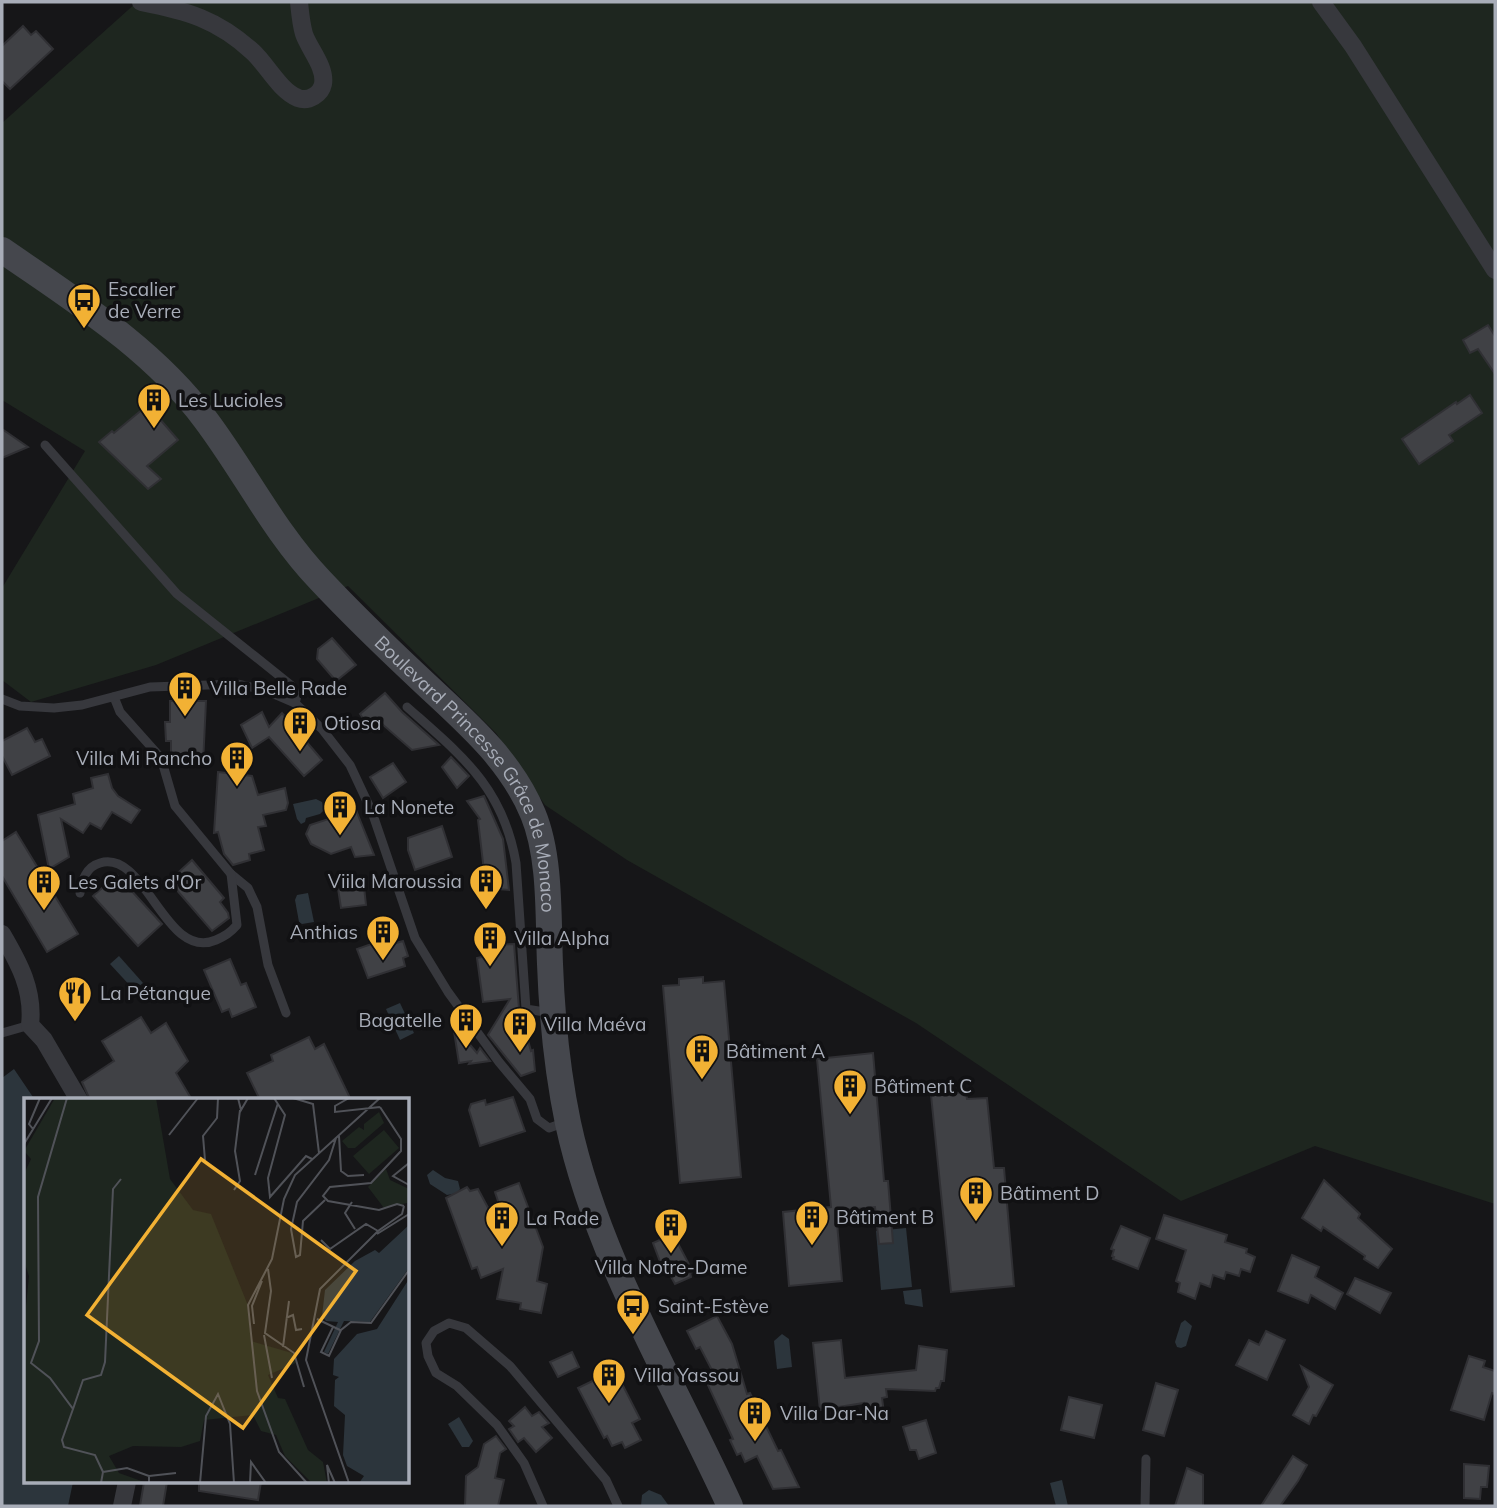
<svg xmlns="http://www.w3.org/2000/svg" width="1497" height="1508" font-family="Mulish,sans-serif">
  <rect width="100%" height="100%" fill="#161618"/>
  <polygon fill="#1e261f" points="137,2 1495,2 1495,1204 1315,1146 1181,1201 916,1023 627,860 545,805 496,733 348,586 156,665 31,702 2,680 2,588 85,451 2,400 2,123"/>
  <g fill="#2c353c">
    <polygon points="316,799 322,802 324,810 320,814 306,818 305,822 301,824 297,819 293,804"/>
    <polygon points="308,893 314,922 302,924 299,922 295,900 297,895"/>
    <polygon points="119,956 143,983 134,990 110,964"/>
    <polygon points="400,1003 414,1033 400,1040 386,1009"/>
    <polygon points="14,1069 35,1100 26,1100 26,1482 73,1482 68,1506 2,1506 2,1078"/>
    <polygon points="433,1170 445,1178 458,1181 460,1189 457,1193 447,1195 430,1184 427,1175"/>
    <polygon points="906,1228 912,1287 881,1290 876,1231"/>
    <polygon points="921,1289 923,1307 905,1304 903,1291"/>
    <polygon points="1185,1320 1192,1326 1186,1346 1181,1348 1177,1347 1175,1342 1181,1323"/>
    <polygon points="782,1334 789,1339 792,1367 777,1369 774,1341"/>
    <polygon points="459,1417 473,1441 469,1447 462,1447 448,1424"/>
    <polygon points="1062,1480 1068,1506 1056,1506 1050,1483"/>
    <polygon points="649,1490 661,1495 669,1506 641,1506 642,1495"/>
  </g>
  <g fill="#404145" stroke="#303034" stroke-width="2">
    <polygon points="23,26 31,35 36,31 53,49 10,89 2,81 2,46"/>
    <polygon points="1488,325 1495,336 1495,374 1478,349 1470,353 1463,340"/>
    <polygon points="1470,395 1482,413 1449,435 1453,441 1419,464 1402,439 1456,402 1457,404"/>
    <polygon points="144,408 148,412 152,410 178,440 147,466 161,479 148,489 99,442 112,431 114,433"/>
    <polygon points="2,429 28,447 2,458"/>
    <polygon points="332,638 356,665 336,681 317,659 318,649"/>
    <polygon points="385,693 402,712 439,745 412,750 381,723 372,731 360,714"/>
    <polygon points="170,701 206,701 203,764 171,763 171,741 166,741 165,722 170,722"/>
    <polygon points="262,712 269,727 282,713 322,760 304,776 269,737 252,748 241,725"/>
    <polygon points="27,728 35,742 42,739 50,756 12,775 2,756 2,741"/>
    <polygon points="451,757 469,776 457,788 442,767"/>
    <polygon points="393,763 406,782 383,798 370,777"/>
    <polygon points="218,772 252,776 258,795 285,788 288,803 286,810 263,815 266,826 258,827 264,850 249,854 250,860 233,865 224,854 218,832 214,833"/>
    <polygon points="108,774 112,788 118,796 140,810 131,823 112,812 101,829 90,823 83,833 61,819 69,857 49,869 38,815 75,804 73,794 93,788 91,778"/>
    <polygon points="484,796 503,839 509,890 486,888 478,820 480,819 467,801"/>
    <polygon points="356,810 374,855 355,857 351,847 331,854 311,844 306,834 310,825"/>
    <polygon points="442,826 452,857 415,870 408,850 408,838"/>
    <polygon points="16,832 78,934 47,952 2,876 2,841"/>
    <polygon points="192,860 224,898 220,902 228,913 229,918 212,931 169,881"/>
    <polygon points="117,875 162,924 138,946 93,896"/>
    <polygon points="363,878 366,905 341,908 337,882"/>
    <polygon points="403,941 408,956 403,958 405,966 368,978 357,949 377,942 379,948"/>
    <polygon points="514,944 519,1009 531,1051 533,1050 535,1071 521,1076 488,1035 510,999 483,1002 477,958 495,954 494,945"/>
    <polygon points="230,959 241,985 246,983 256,1007 232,1017 229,1009 222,1012 204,970"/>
    <polygon points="703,977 703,983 724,981 741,1177 680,1183 663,986 679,985 679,979"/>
    <polygon points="141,1017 151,1033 166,1023 188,1061 176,1073 192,1100 90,1100 82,1082 114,1061 102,1041"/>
    <polygon points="453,1025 477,1053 480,1048 490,1061 469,1064 471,1061 459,1063"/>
    <polygon points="309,1037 315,1049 324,1044 351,1100 260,1100 247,1073 273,1061 271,1055"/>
    <polygon points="873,1053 884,1181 888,1181 893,1243 879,1244 875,1207 836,1211 842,1281 789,1286 783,1212 831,1207 817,1059"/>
    <polygon points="966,1092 967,1099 987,1098 994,1168 1004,1168 1014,1286 951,1292 931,1095"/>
    <polygon points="513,1097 525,1131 480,1146 469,1110 471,1104 485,1100 486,1105"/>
    <polygon points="1324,1180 1360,1214 1358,1218 1392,1249 1378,1268 1364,1259 1365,1256 1323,1227 1321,1231 1302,1218"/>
    <polygon points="519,1183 543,1247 537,1281 547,1284 541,1313 520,1309 521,1303 497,1299 503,1269 481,1278 477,1267 472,1269 446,1198 467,1187 470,1191 478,1189 493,1217 502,1213 495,1192"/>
    <polygon points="1164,1215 1227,1235 1225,1242 1247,1249 1246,1253 1255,1257 1250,1272 1241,1269 1239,1276 1226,1272 1224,1279 1213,1275 1210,1287 1200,1283 1195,1299 1178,1292 1180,1283 1176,1281 1186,1250 1156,1239"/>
    <polygon points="1121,1226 1150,1238 1138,1269 1113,1259 1114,1257 1112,1256 1114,1250 1111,1249"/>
    <polygon points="673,1234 693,1272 690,1273 691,1277 675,1284 669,1273 665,1275 653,1243"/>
    <polygon points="1292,1255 1319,1267 1315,1277 1343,1293 1335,1309 1311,1295 1308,1303 1278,1291"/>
    <polygon points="1355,1278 1391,1293 1380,1313 1347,1294"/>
    <polygon points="717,1316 732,1344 747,1394 750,1393 778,1451 781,1450 799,1487 773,1489 757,1456 745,1462 741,1453 737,1455 730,1440 733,1439 707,1383 717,1380 700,1347 696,1349 687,1331"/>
    <polygon points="1266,1331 1285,1340 1267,1380 1236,1365 1249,1340 1259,1345"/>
    <polygon points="841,1340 845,1378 916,1370 919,1346 947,1350 944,1381 941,1381 939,1388 936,1388 935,1391 886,1389 887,1397 882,1398 884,1413 866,1416 864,1403 820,1410 813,1343"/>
    <polygon points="572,1352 579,1367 558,1377 550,1362"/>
    <polygon points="1469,1356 1485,1361 1483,1367 1495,1371 1495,1394 1492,1393 1484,1420 1451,1410"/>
    <polygon points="1301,1366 1333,1385 1316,1416 1313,1415 1309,1424 1293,1415 1309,1387"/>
    <polygon points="615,1370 640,1419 632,1423 641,1440 625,1448 622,1442 612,1446 607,1436 604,1438 578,1388"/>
    <polygon points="1156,1383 1178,1390 1164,1436 1143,1430"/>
    <polygon points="1069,1397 1102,1405 1094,1438 1061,1430"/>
    <polygon points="525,1407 532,1416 539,1412 549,1423 542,1427 552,1438 536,1452 524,1438 518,1442 509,1429 514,1426 509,1421"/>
    <polygon points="926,1420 936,1453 919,1459 916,1450 910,1450 903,1427"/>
    <polygon points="496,1436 506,1449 500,1453 495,1478 504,1480 498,1506 465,1506 466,1476 478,1467 484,1444"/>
    <polygon points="1293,1456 1307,1465 1298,1481 1280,1506 1261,1506"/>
    <polygon points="1464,1464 1489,1466 1487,1487 1481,1487 1480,1499 1464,1498"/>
    <polygon points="1187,1468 1203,1475 1203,1506 1175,1506"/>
    <polygon points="144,1482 167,1482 163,1506 140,1506"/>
    <polygon points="199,1482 261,1482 258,1500 199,1491"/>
  </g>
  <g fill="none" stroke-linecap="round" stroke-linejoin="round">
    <g stroke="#37383d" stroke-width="9">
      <polyline points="45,445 177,594 292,686 297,696 295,703"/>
      <polyline points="114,697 120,712 161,758 175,806 231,874 248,888 257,907 268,965 286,1013"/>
      <polyline points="2,699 20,706 54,708 82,705 150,687 237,684 265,690 295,703 322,729 350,765 372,812 415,938 448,992 499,1062 530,1099 537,1119 549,1128 566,1122"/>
      <path d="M 407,707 C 462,756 503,787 516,863 L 526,1009 L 551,1013"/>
      <path d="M 80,893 C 82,880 86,867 100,863 C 146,849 165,962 216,940 C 225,936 230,933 237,925 L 231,874"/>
      <polyline points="2,1033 30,1025"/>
      <polyline points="543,1506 524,1463 497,1425 457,1386 436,1373 428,1356 426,1343 434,1331 449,1323 466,1328 510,1366 606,1480 618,1506"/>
      <polyline points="1145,1506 1146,1459"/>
    </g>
    <g stroke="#37383d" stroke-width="18">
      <path d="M 141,2 C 187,11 217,19 253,52 C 267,65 280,91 298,98 C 309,102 321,94 323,84 C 326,67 309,49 304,34 C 301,24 300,12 299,2"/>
      <polyline points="1321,2 1353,46 1495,270"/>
      <path d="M 2,934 C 19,963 34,990 30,1025 L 44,1040 L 79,1100"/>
      <polyline points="122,1506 127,1482"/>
    </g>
    <path stroke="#45474d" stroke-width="26" id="s1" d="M 2,250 C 74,300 152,348 205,419 C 245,472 274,532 320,580 C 351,613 384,645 417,676 C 461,718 509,756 533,814 C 551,857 548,918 550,964 C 552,1018 557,1070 568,1123 C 597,1258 673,1381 730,1506"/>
  </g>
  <defs>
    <g id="bus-pin" transform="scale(1.75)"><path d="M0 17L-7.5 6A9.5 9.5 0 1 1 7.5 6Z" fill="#f2b134" stroke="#111113"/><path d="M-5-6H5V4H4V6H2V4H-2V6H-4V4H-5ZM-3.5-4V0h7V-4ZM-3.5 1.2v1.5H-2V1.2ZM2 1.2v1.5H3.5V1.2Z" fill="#111"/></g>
    <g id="building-pin" transform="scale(1.75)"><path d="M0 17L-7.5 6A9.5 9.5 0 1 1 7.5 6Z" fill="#f2b134" stroke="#111113"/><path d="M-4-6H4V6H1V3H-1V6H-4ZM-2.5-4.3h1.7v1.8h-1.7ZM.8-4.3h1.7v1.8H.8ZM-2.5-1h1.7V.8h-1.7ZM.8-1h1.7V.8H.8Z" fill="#111"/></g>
    <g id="restaurant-pin" transform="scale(1.75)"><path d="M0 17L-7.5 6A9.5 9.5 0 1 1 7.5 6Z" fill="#f2b134" stroke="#111113"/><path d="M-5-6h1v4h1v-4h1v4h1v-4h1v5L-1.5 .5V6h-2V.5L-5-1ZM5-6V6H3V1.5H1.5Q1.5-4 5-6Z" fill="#111"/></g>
  </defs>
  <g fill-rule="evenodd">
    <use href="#bus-pin" x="84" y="300"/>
    <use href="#building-pin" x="154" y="400"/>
    <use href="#building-pin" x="185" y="688"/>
    <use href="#building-pin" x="300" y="723"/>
    <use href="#building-pin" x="237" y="758"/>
    <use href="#building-pin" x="340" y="807"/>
    <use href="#building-pin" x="486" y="881"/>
    <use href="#building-pin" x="44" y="882"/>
    <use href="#building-pin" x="383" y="932"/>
    <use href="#building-pin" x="490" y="938"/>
    <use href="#restaurant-pin" x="75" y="993"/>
    <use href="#building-pin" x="466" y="1020"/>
    <use href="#building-pin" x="520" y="1024"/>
    <use href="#building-pin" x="702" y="1051"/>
    <use href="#building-pin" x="850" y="1086"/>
    <use href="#building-pin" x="976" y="1193"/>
    <use href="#building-pin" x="812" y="1217"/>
    <use href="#building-pin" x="502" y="1218"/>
    <use href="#building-pin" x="671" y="1225"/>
    <use href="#bus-pin" x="633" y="1306"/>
    <use href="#building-pin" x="609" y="1375"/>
    <use href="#building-pin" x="755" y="1413"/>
  </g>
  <g text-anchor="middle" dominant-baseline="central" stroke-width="7" stroke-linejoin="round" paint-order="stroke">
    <g font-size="19" fill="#a8adb8" stroke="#111113" text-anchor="start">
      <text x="108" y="289">Escalier<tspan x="108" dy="22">de Verre</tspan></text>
      <text x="178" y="400">Les Lucioles</text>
      <text x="210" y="688">Villa Belle Rade</text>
      <text x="324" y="723">Otiosa</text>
      <text x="212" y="758" text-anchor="end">Villa Mi Rancho</text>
      <text x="364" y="807">La Nonete</text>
      <text x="462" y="881" text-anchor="end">Viila Maroussia</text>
      <text x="68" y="882">Les Galets d'Or</text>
      <text x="358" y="932" text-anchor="end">Anthias</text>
      <text x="514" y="938">Villa Alpha</text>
      <text x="100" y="993">La Pétanque</text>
      <text x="442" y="1020" text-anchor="end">Bagatelle</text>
      <text x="544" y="1024">Villa Maéva</text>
      <text x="726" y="1051">Bâtiment A</text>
      <text x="874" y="1086">Bâtiment C</text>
      <text x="1000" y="1193">Bâtiment D</text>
      <text x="836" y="1217">Bâtiment B</text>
      <text x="526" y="1218">La Rade</text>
      <text x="671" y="1267" text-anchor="middle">Villa Notre-Dame</text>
      <text x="658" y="1306">Saint-Estève</text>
      <text x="634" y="1375">Villa Yassou</text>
      <text x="780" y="1413">Villa Dar-Na</text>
    </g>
    <g font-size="19" fill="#a8adb8" stroke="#111113">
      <text stroke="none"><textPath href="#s1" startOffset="714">Boulevard Princesse Grâce de Monaco</textPath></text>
    </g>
  </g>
  <g transform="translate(24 1098)">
    <rect width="385" height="385" fill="#161618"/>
    <path d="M 31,0 L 132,0 L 146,81 L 169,112 L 187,116 L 223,205 L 227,243 L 268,255 L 272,265 L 244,277 L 254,300 L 261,301 L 284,352 L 299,364 L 303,385 L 288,385 L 261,358 L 252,337 L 237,333 L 229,317 L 180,322 L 176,343 L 157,349 L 109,348 L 85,358 L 95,375 L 123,385 L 0,385 L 0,228 L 5,178 L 0,163 L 0,76 L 7,61 L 0,53 ZM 355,14 L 360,25 L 331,50 L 324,50 L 318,43 L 335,29 L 340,32 L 340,26 ZM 360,32 L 375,50 L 345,76 L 329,58 ZM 362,71 L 366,82 L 385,91 L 383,105 L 360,110 L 344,89 Z" fill="#1e261f"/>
    <path d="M 385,127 L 385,170 L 346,224 L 320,223 L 304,256 L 300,254 L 314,224 L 302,223 L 298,218 L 301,192 L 331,163 L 351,152 L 355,155 ZM 385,181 L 385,385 L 335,385 L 340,378 L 323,368 L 319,357 L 321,317 L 310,308 L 311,282 L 315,279 L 309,277 L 310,261 L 333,236 L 353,231 Z" fill="#2c353c"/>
    <path fill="none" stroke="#505258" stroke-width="2" d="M 43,0 L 14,99 L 15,243 L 7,265 L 26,280 L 49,311 L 38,342 L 40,349 L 71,357 L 79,374 L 77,385M 214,0 L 217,12 L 224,0M 250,0 L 261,17 L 244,80 L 246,99 L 282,58 L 288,61M 269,0 L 289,6 L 295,55M 325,0 L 311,8 L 311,14 L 356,9M 356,9 L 377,41 L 377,53 L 347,85 L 306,89 L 299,98 L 304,103 L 355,112 L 373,106 L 380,108M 9,31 L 5,26 L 16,0M 145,37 L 174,0M 315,38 L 317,73 L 324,78 L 340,77M 0,46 L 28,0M 181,62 L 179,38 L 193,20 L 194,0M 385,65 L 369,78 L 385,87M 231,77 L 254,5M 210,92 L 216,83 L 211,53 L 216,12M 301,102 L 279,123 L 276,157 L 272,159 L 267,131 L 273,104 L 305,62 L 312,40M 328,104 L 321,115 L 331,131M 353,136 L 385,116M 297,142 L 306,151 L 342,126 L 354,133M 244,171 L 247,193 L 241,235 L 270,255 L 280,289M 262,220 L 269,217 L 272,232 L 278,231M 293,221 L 316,232M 230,226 L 228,208 L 238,183M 309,229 L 297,254 L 305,258 L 317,232 L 327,224 L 347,225 L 385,172M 240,237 L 248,280M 259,249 L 265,203M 49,311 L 59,282 L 77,277 L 81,264 L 89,91 L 97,81M 79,374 L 103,370 L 125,378 L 125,385M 125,378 L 152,375M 176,385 L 182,318 L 194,296 L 206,326 L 210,385M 226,385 L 227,364 L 242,385M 283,385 L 255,354 L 233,293 L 224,207 L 248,161 L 260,101 L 271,77 L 356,0M 305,385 L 303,367 L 311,385M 325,385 L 282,262 L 296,191 L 354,133 L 378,116 L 380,108"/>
    <path fill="#f2b134" fill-opacity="0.15" stroke="#f2b134" stroke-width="3.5" d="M 177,61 L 332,173 L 219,330 L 63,217 Z"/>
    <rect width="385" height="385" fill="none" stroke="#a8adb8" stroke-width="3.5"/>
  </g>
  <rect width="1497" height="1508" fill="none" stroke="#a8adb8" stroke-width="7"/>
</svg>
